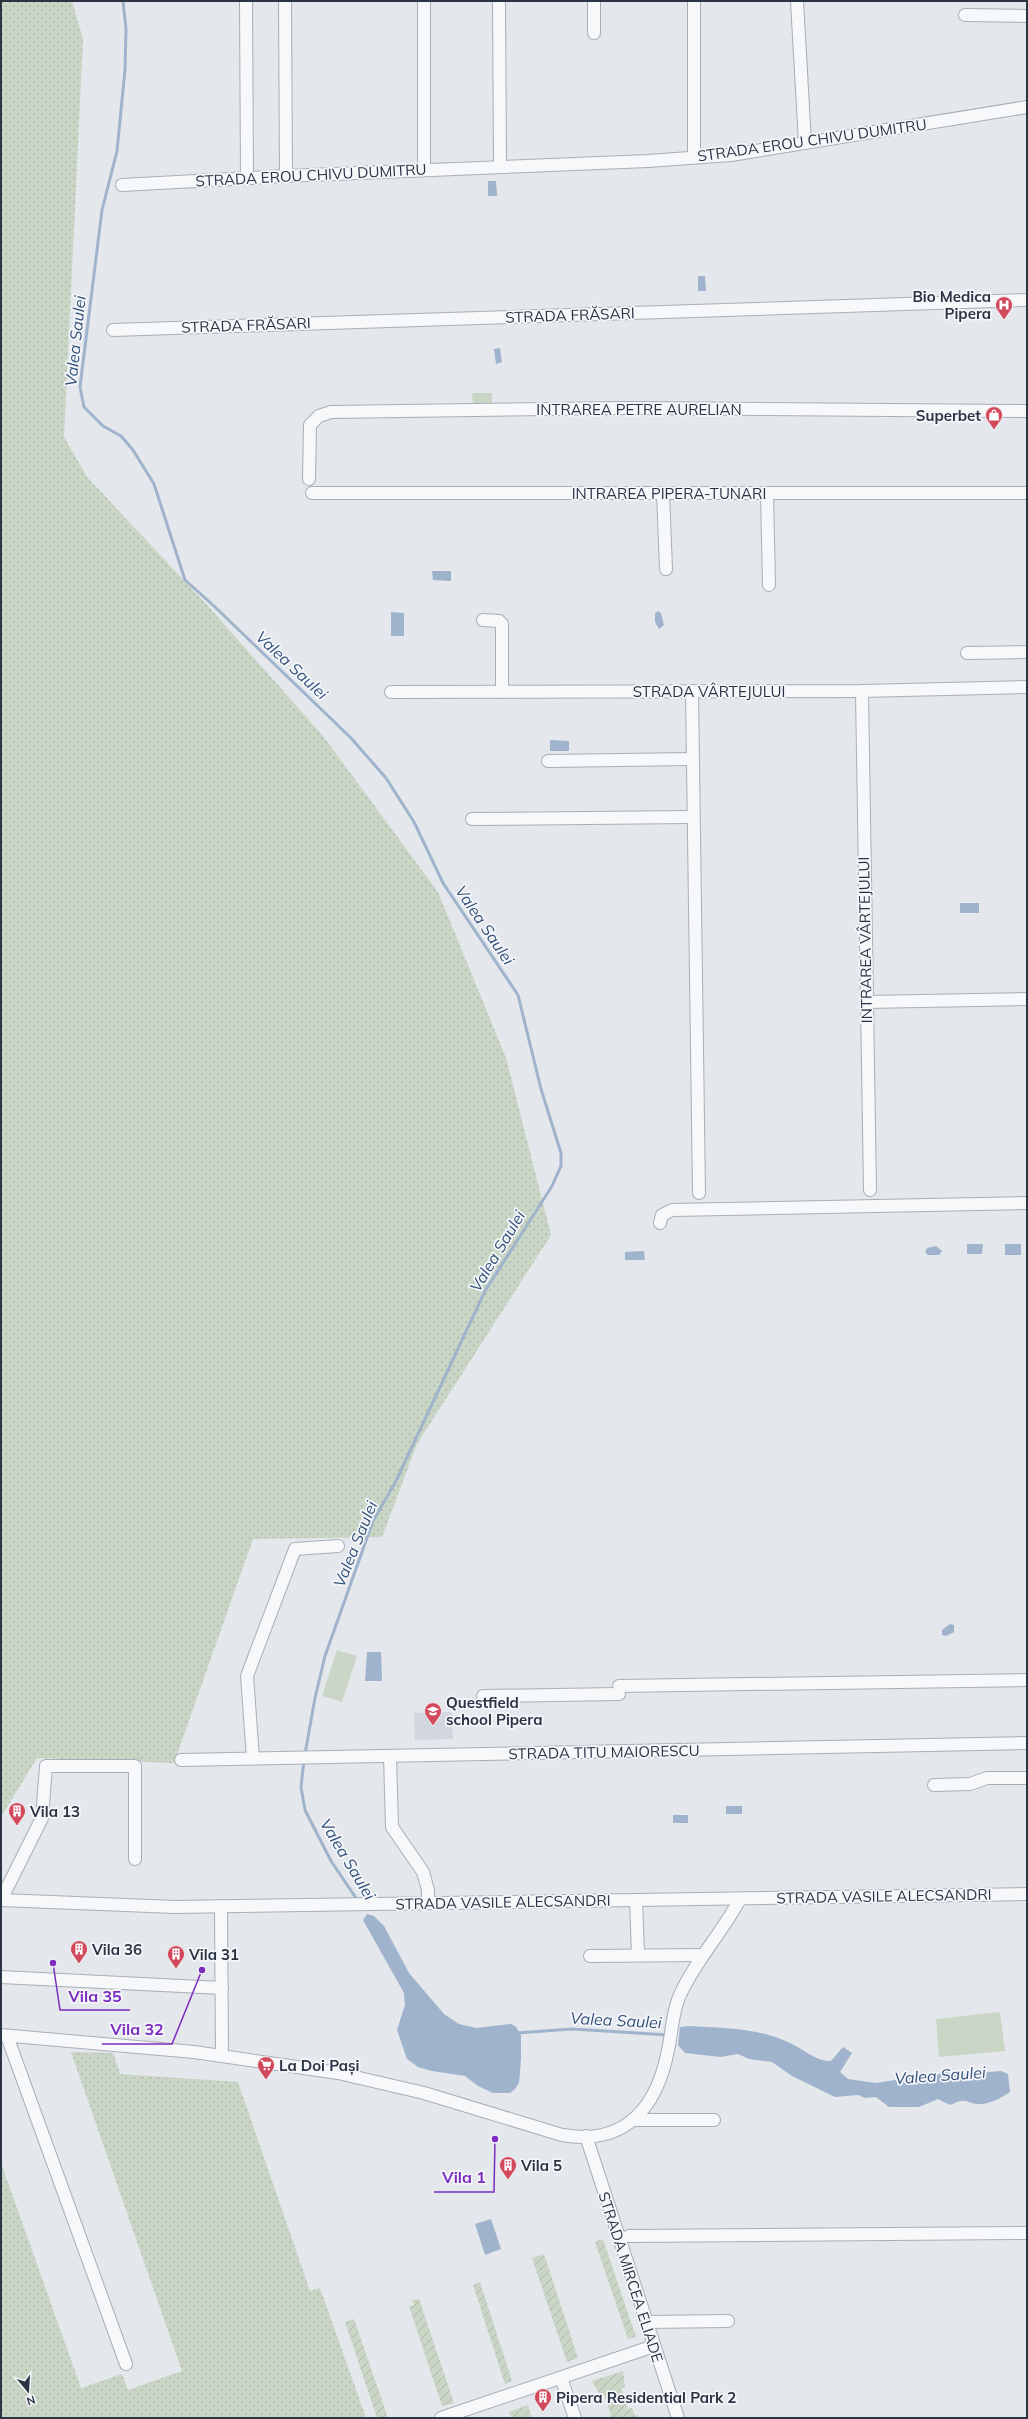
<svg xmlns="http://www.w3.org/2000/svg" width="1028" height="2419" font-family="Mulish,sans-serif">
  <defs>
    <pattern id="grass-dots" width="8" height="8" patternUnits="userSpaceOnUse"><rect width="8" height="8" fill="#c9d6c5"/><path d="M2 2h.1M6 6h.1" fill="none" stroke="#adb8ab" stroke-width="1.8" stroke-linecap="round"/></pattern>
    <pattern id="garden-furrows" width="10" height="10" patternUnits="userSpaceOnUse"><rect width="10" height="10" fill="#c9d6c5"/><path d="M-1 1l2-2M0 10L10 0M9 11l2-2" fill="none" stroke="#adb8ab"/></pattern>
  </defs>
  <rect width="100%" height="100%" fill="#e4e7ec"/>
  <polygon fill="#d2d6de" points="452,1712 453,1739 415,1740 414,1713"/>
  <g fill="url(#grass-dots)">
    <polygon points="1,1 72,1 83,39 64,437 87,477 207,605 323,736 438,892 506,1058 551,1235 417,1444 382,1537 253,1539 174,1763 37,1758 1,1817"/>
    <polygon points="71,2052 113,2053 120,2074 238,2082 310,2291 320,2288 366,2418 1,2418 1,2163 81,2388 122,2374 128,2390 182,2371"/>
  </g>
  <g fill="#c9d6c5">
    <polygon points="472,393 492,393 492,404 473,404"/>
    <polygon points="337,1650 357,1656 342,1702 322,1696"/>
    <polygon points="1000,2012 1005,2051 939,2057 936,2019"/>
  </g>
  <g fill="url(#garden-furrows)">
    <polygon points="603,2239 636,2337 628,2339 595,2242"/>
    <polygon points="544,2254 578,2358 567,2362 532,2258"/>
    <polygon points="480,2282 512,2381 505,2384 473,2285"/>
    <polygon points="419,2299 454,2403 442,2406 409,2306 414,2305 412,2300"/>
    <polygon points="354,2319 388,2418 377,2418 345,2322"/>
    <polygon points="623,2371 625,2387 621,2388 628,2409 632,2408 635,2416 638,2415 639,2418 608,2418 611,2415 604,2394 600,2395 592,2381"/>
    <polygon points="528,2405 532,2418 512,2418 509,2412"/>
  </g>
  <g fill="#9fb4cc">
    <polygon points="488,181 496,181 497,196 488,196"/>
    <polygon points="698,276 705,276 706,291 698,291"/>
    <polygon points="500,348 502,362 496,364 494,349"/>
    <polygon points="432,571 451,571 451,581 433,580"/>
    <polygon points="658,611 661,613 664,625 659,629 655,622 655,613"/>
    <polygon points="391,612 404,613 404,636 391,636"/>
    <polygon points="550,740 569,741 569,751 550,751"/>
    <rect x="960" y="903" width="19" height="10"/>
    <polygon points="967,1244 983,1244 982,1254 967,1254"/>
    <rect x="1005" y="1244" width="16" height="11"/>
    <polygon points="936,1246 942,1251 939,1255 928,1255 925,1252 927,1248"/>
    <polygon points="644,1251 645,1260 625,1260 625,1252"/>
    <polygon points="950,1624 954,1625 954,1632 946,1636 942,1635 942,1630"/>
    <polygon points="367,1652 381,1652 382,1681 365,1681"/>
    <rect x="726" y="1806" width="16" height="8"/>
    <rect x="673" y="1815" width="15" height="8"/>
    <polygon points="367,1914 374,1916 384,1926 409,1973 444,2014 459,2024 476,2028 511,2024 516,2027 521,2035 521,2059 519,2083 515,2089 510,2093 493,2093 478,2086 465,2076 432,2071 418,2067 407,2059 397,2030 405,2005 404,1993 363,1920"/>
    <path d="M 689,2026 C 723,2028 759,2028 790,2043 C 804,2049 816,2062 831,2061 L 843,2047 L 852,2053 L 840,2072 L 848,2079 L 876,2083 L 908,2078 L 928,2078 L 945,2072 L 965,2074 L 1001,2071 L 1008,2074 L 1010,2092 C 1002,2097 991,2104 980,2104 C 965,2104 969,2096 950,2105 L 938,2099 L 919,2107 L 889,2107 L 876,2097 L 865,2098 L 858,2095 L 835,2097 L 792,2076 L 772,2062 L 749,2059 L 738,2054 L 720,2057 L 685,2053 L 678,2045 L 680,2027 Z"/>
    <polygon points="491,2219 501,2249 485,2255 475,2224"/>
  </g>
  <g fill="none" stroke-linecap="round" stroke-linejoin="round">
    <g stroke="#9fb4cc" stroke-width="3">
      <polyline points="123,1 126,29 125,70 117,151 102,210 80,387 84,407 103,426 121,436 133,450 154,484 185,580 214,606 351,738 386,778 414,822 443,883 518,995 541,1089 561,1153 561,1166 552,1186 485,1291 396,1481 373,1521 325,1656 315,1698 305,1754"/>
      <polyline points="304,1760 301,1787 305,1810 331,1861 358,1901"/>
      <polyline points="517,2033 572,2029 669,2035"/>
    </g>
    <g stroke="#a9aeb7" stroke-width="14">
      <g id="minor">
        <polyline points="246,1 247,178"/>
        <polyline points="285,1 286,176"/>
        <polyline points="424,1 424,170"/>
        <polyline points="499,1 500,166"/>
        <polyline points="594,1 594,33"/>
        <polyline points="694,1 694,157"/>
        <polyline points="797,1 805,143"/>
        <polyline points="965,15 1027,16"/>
        <polyline points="122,185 286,176 648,161 731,155 1027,107"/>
        <polyline points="113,330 1027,300"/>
        <polyline points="309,479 310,425 319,416 331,412 626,408 1027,411"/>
        <polyline points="312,493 1027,493"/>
        <polyline points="663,493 666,569"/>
        <polyline points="767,493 769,585"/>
        <polyline points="483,620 499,621 502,624 502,692"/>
        <polyline points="967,653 1027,652"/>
        <polyline points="692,691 699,1193"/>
        <polyline points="862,691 870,1190"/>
        <polyline points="391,692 862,691 1027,687"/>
        <polyline points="548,761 692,759"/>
        <polyline points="472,819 692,817"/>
        <polyline points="866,1002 1027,999"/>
        <polyline points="660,1223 662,1215 672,1210 1027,1203"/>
        <polyline points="619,1686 1027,1680"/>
        <polyline points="483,1696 619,1694"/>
        <polyline points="390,1756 392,1827 423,1872 428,1890 428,1903"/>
        <polyline points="253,1758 247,1676 295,1549 338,1546"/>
        <polyline points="181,1760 1027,1743"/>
        <polyline points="934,1785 970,1784 987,1778 1027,1778"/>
        <polyline points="1,1900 175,1907 1027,1894"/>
        <polyline points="1,1900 42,1818 46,1766 135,1766 135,1859"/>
        <polyline points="636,1900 638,1955"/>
        <polyline points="221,1906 222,2055"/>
        <polyline points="590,1956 703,1955"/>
        <polyline points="1,1977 222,1988"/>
        <path d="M 1,2035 L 194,2052 L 338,2073 L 424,2093 L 562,2135 C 625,2146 657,2108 668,2050 C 672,2033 672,2014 679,1997 C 695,1961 722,1933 740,1899"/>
        <polyline points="7,2036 126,2364"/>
        <polyline points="635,2120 714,2120"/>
        <polyline points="586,2136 678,2418"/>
        <polyline points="629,2236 1027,2233"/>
        <polyline points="646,2322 728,2321"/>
        <polyline points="561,2378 575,2418"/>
        <polyline points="441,2418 654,2346"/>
      </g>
    </g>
    <use href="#minor" stroke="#f7f8fa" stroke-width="12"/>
  </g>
  <defs>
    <g id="hospital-pin" transform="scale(0.9)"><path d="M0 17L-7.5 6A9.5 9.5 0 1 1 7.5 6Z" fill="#d1495b" stroke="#f4f6f9"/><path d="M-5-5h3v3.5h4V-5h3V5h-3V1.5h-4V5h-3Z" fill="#fff"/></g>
    <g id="shop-pin" transform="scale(0.9)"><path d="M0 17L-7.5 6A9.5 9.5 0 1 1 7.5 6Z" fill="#d1495b" stroke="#f4f6f9"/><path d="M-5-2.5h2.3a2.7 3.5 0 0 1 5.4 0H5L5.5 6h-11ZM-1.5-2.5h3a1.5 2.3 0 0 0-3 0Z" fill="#fff"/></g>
    <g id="school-pin" transform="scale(0.9)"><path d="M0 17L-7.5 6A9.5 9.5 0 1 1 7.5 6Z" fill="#d1495b" stroke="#f4f6f9"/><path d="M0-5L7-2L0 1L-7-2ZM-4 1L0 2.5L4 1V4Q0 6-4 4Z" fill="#fff"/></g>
    <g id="building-pin" transform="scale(0.9)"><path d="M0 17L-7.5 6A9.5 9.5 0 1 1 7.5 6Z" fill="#d1495b" stroke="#f4f6f9"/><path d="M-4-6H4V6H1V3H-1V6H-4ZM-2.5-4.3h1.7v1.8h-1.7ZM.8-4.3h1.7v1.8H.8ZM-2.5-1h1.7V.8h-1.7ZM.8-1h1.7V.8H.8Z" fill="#fff"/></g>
    <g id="supermarket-pin" transform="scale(0.9)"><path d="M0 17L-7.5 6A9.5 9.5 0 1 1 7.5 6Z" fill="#d1495b" stroke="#f4f6f9"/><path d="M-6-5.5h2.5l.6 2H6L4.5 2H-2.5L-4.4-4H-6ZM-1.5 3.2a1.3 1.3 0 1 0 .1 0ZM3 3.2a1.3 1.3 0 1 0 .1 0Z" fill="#fff"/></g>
  </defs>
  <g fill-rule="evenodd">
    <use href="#hospital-pin" x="1004" y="305"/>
    <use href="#shop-pin" x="994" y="415"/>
    <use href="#school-pin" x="433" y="1711"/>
    <use href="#building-pin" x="17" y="1811"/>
    <use href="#building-pin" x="79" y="1949"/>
    <use href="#building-pin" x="176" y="1954"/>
    <use href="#supermarket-pin" x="266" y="2065"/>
    <use href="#building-pin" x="508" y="2165"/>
    <use href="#building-pin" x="543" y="2397"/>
  </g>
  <g text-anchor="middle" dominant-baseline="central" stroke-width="3.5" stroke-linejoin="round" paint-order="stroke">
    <g font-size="15" fill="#2b3445" stroke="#f4f6f9">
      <text transform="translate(812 140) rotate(-8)">STRADA EROU CHIVU DUMITRU</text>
      <text transform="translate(311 175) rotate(-3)">STRADA EROU CHIVU DUMITRU</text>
      <text transform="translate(570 315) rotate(-2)">STRADA FRĂSARI</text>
      <text transform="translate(246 325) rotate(-2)">STRADA FRĂSARI</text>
      <text x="639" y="409">INTRAREA PETRE AURELIAN</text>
      <text x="669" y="493">INTRAREA PIPERA-TUNARI</text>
      <text x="709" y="691">STRADA VÂRTEJULUI</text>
      <text transform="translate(865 940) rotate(-91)">INTRAREA VÂRTEJULUI</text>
      <text transform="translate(604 1752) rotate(-1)">STRADA TITU MAIORESCU</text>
      <text transform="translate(884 1896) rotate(-1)">STRADA VASILE ALECSANDRI</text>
      <text transform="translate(503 1902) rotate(-1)">STRADA VASILE ALECSANDRI</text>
      <text transform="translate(631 2277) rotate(72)">STRADA MIRCEA ELIADE</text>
    </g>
    <g font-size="15" font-weight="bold" fill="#2b3445" stroke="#f4f6f9" text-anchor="start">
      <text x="991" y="296" text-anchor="end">Bio Medica<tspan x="991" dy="17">Pipera</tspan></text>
      <text x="981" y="415" text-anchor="end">Superbet</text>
      <text x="446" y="1702">Questfield<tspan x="446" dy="17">school Pipera</tspan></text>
      <text x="30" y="1811">Vila 13</text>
      <text x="92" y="1949">Vila 36</text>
      <text x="189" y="1954">Vila 31</text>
      <text x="279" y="2065">La Doi Pași</text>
      <text x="521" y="2165">Vila 5</text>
      <text x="556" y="2397">Pipera Residential Park 2</text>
    </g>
    <g font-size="16" font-style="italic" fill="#34527a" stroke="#f4f6f9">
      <text transform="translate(75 341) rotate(-84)">Valea Saulei</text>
      <text transform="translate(292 665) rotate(43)">Valea Saulei</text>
      <text transform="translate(485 925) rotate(56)">Valea Saulei</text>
      <text transform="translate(497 1251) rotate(-59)">Valea Saulei</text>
      <text transform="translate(355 1544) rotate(-68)">Valea Saulei</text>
      <text transform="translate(348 1859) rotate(59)">Valea Saulei</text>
      <text transform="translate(616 2020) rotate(3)">Valea Saulei</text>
      <text transform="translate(940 2075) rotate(-4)">Valea Saulei</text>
    </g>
  </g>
  <path fill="none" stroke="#7b2cbf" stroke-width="1.5" d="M53 1963L60 2010H130M202 1970L172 2044H102M495 2139L494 2192H434"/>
  <g fill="#7b2cbf" stroke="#f4f6f9" stroke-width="1.5">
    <circle cx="53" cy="1963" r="4"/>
    <circle cx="202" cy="1970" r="4"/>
    <circle cx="495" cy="2139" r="4"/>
  </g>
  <g font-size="16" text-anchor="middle" font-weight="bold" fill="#7b2cbf" stroke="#f4f6f9" stroke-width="3.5" stroke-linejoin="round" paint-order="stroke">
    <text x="95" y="2002">Vila 35</text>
    <text x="137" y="2035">Vila 32</text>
    <text x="464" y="2183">Vila 1</text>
  </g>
  <rect width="1028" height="2419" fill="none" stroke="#2b3445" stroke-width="4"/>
  <g transform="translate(28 2391) rotate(162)" stroke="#f4f6f9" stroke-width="3" paint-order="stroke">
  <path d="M0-3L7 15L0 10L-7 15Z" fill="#2b3445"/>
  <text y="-6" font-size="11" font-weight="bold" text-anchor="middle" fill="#2b3445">N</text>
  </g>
</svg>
